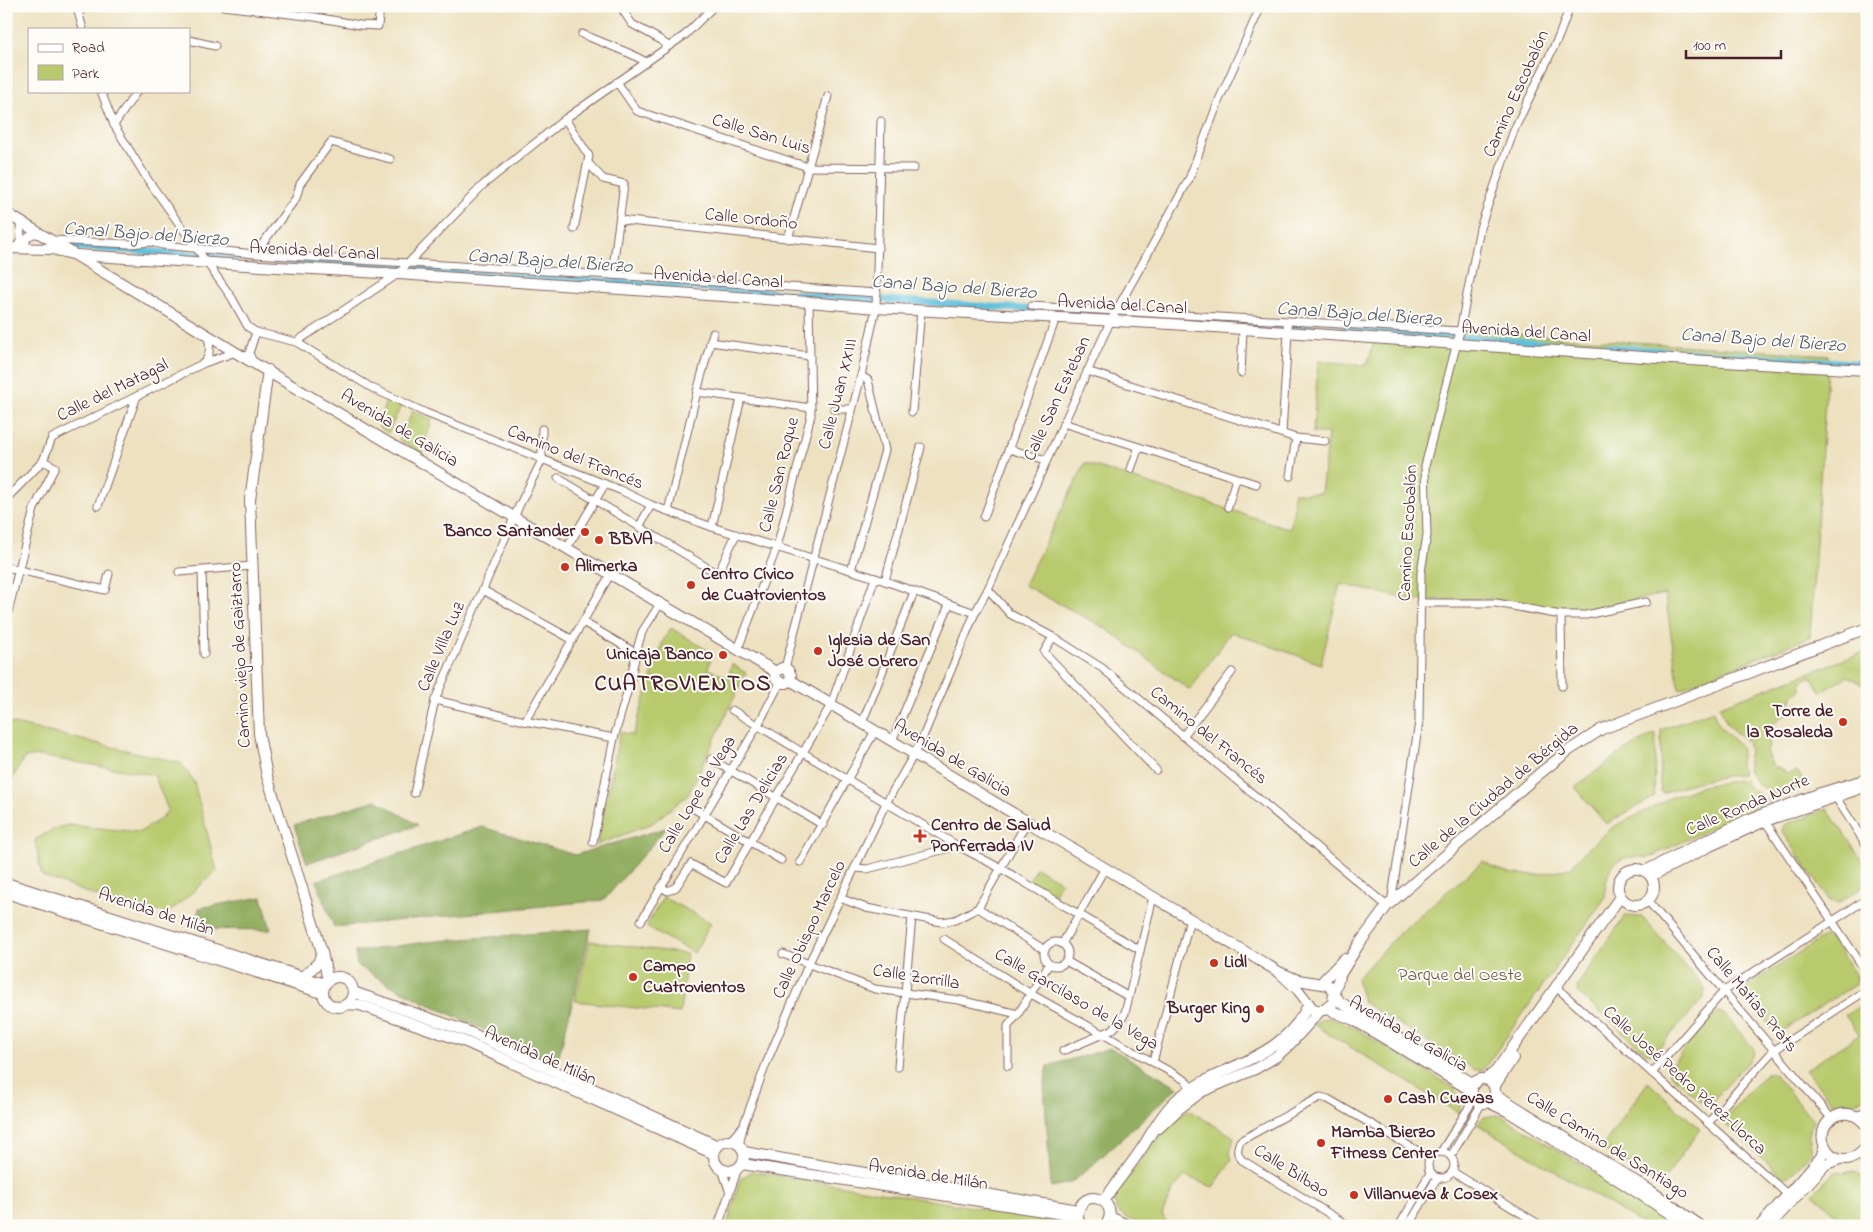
<svg xmlns="http://www.w3.org/2000/svg" width="1873" height="1232" font-family="'Indie Flower',sans-serif">
  <rect width="100%" height="100%" fill="#fdfcf7"/>
  <filter id="ink" filterUnits="userSpaceOnUse"><feTurbulence type="fractalNoise" baseFrequency=".02" numOctaves="2"/><feDisplacementMap in="SourceGraphic" scale="10" xChannelSelector="R" yChannelSelector="G"/><feConvolveMatrix kernelMatrix="1 2 1 2 8 2 1 2 1" color-interpolation-filters="sRGB"/></filter>
  <filter id="wash" filterUnits="userSpaceOnUse"><feTurbulence type="fractalNoise" baseFrequency=".0096" numOctaves="4" result="noise"/><feDisplacementMap in="SourceGraphic" scale="20" xChannelSelector="R" yChannelSelector="G"/><feGaussianBlur stdDeviation="1.12" result="paint"/><feColorMatrix in="noise" values="0 0 0 0 0 0 0 0 0 0 0 0 0 0 0 0 0 1.4 0 .05"/><feComposite in="paint" operator="in"/></filter>
  <g filter="url(#wash)">
    <rect width="100%" height="100%" fill="#ede1c0"/>
    <g fill="#b8ca6d" stroke="#81744c">
      <polygon points="1379,325 1828,355 1810,637 1679,689 1665,594 1572,612 1492,599 1412,600 1340,584 1321,664 1231,632 1190,690 1105,628 1024,585 1085,463 1290,529 1294,508 1293,493 1321,493 1328,433 1313,433 1318,361 1367,365"/>
      <polygon points="386,399 401,406 388,433 379,427"/>
      <polygon points="413,411 432,419 422,453 399,440"/>
      <polygon points="671,628 712,653 708,669 728,678 732,664 746,673 688,795 651,824 597,845 620,732 633,735 663,641"/>
      <path d="M 1867,651 L 1867,687 L 1848,676 L 1822,692 L 1810,676 L 1801,683 L 1801,689 L 1793,697 L 1788,713 L 1773,724 L 1767,754 L 1773,767 L 1781,769 L 1787,774 L 1797,771 L 1805,782 L 1795,790 L 1779,797 C 1763,788 1746,780 1748,760 C 1749,754 1749,745 1746,740 C 1743,736 1736,734 1733,730 C 1726,724 1723,715 1720,706 Z"/>
      <path d="M 1713,710 C 1718,732 1731,733 1742,750 L 1740,764 L 1742,774 C 1715,778 1689,781 1664,794 L 1661,791 L 1660,783 L 1661,730 Z"/>
      <polygon points="6,722 181,763 194,782 217,871 168,913 115,903 42,876 35,840 54,829 68,825 140,832 162,818 168,810 154,775 38,756 24,758 12,779 6,800"/>
      <polygon points="1656,733 1654,797 1606,824 1575,787 1622,752"/>
      <path d="M 1740,780 L 1744,780 L 1747,786 L 1769,801 L 1648,858 C 1615,852 1605,868 1605,898 L 1483,1070 L 1475,1070 L 1363,1002 L 1357,978 L 1401,931 L 1483,861 L 1496,869 L 1514,874 L 1536,875 L 1559,871 L 1571,867 L 1584,852 L 1613,827 L 1658,805 L 1667,799 L 1702,786 Z"/>
      <polygon points="1827,809 1867,867 1867,884 1838,903 1830,901 1782,831 1784,825"/>
      <polygon points="1036,867 1061,882 1054,894 1029,880"/>
      <polygon points="663,897 711,923 694,953 646,927"/>
      <polygon points="1625,916 1642,917 1705,988 1704,998 1654,1053 1646,1053 1578,993 1577,986"/>
      <polygon points="1823,937 1831,938 1856,976 1856,984 1781,1032 1775,1031 1743,995 1744,988"/>
      <polygon points="590,941 687,954 680,1013 575,1001"/>
      <polygon points="1867,1002 1867,1095 1854,1104 1842,1102 1834,1104 1805,1070 1859,1035 1845,1015"/>
      <polygon points="1716,1013 1724,1014 1754,1049 1753,1056 1712,1102 1703,1103 1669,1073 1669,1067"/>
      <polygon points="1330,1018 1350,1025 1454,1088 1461,1099 1459,1113 1314,1025 1321,1019"/>
      <polygon points="1766,1073 1773,1073 1813,1120 1809,1135 1812,1152 1790,1176 1783,1177 1726,1125 1726,1118"/>
      <polygon points="1648,1082 1700,1129 1660,1185 1601,1148"/>
      <path d="M 1188,1110 L 1234,1137 L 1230,1153 L 1232,1160 L 1213,1187 L 1185,1176 L 1173,1189 L 1162,1215 L 1166,1221 L 1163,1226 C 1146,1226 1129,1223 1116,1210 L 1115,1196 L 1121,1186 L 1171,1121 Z"/>
      <polygon points="1496,1115 1504,1117 1645,1203 1645,1207 1664,1220 1661,1226 1645,1226 1477,1124 1484,1117"/>
      <polygon points="752,1171 1057,1221 1062,1226 727,1226 740,1179"/>
      <polygon points="1855,1171 1867,1185 1867,1226 1832,1226 1839,1217 1813,1194 1834,1172 1845,1173"/>
    </g>
    <g fill="#92ae60" stroke="#6e6646">
      <polygon points="376,800 418,825 307,863 294,825"/>
      <polygon points="482,827 575,855 666,828 604,900 334,927 316,881"/>
      <polygon points="262,897 271,930 198,929 199,908"/>
      <polygon points="591,929 558,1059 556,1063 426,1003 392,986 357,965 355,952 426,942"/>
      <polygon points="1111,1048 1178,1087 1085,1172 1070,1183 1051,1187 1044,1085 1048,1066"/>
    </g>
    <g fill="none" stroke-linecap="round" stroke-linejoin="round">
      <g stroke="#5fbfde" stroke-width="7">
        <polyline points="6,242 8,243"/>
        <polyline points="63,246 1867,364"/>
      </g>
    </g>
  </g>
  <g filter="url(#ink)">
    <g fill="none" stroke-linecap="round" stroke-linejoin="round">
      <g stroke="#83635f" stroke-width="9">
        <g id="street">
          <polyline points="223,6 315,17 360,25 378,26 380,6"/>
          <polyline points="620,6 632,24 659,39 668,46"/>
          <polyline points="77,8 83,29"/>
          <polyline points="78,11 89,7 109,6"/>
          <polyline points="582,34 631,54 646,62"/>
          <polyline points="189,40 215,46"/>
          <polyline points="617,82 637,111 808,167 914,168"/>
          <polyline points="101,91 114,125 148,180 232,298 248,327 256,332 296,342 372,388 426,413 620,490 651,505 712,527 885,581 975,613"/>
          <polyline points="565,119 589,156 574,229"/>
          <polyline points="114,125 137,91"/>
          <polyline points="588,163 603,179 624,184 612,275"/>
          <polyline points="620,220 878,248"/>
          <polyline points="788,239 828,96"/>
          <polyline points="51,240 130,244 151,242 162,245 255,254 612,275 877,293"/>
          <polyline points="16,249 21,239 20,221"/>
          <polyline points="26,249 25,246 27,238 33,234 41,234"/>
          <polyline points="255,254 296,198 300,184 331,142 390,159"/>
          <polyline points="1031,306 1460,331"/>
          <polyline points="296,342 398,274 483,185 565,119 685,35 714,6"/>
          <polyline points="710,342 810,356"/>
          <polyline points="253,362 249,353 256,332"/>
          <path d="M 204,363 C 211,355 211,343 206,334"/>
          <polyline points="1087,371 1296,438 1290,476"/>
          <polyline points="1241,373 1243,330"/>
          <polyline points="697,392 811,408"/>
          <polyline points="834,409 851,409"/>
          <polyline points="912,412 921,310"/>
          <polyline points="1063,423 1256,484"/>
          <polyline points="1282,433 1288,333 1287,322"/>
          <polyline points="1296,438 1325,441"/>
          <polyline points="1009,449 1046,460"/>
          <polyline points="1131,469 1139,447"/>
          <polyline points="558,478 718,574 736,534"/>
          <polyline points="6,499 43,461 52,438 204,363 236,352"/>
          <polyline points="98,506 137,396"/>
          <polyline points="1228,507 1236,478"/>
          <polyline points="668,511 697,392 713,333"/>
          <polyline points="984,517 1056,318"/>
          <polyline points="639,527 651,505"/>
          <polyline points="712,527 741,398"/>
          <polyline points="567,548 605,484"/>
          <polyline points="6,567 105,590 109,574"/>
          <polyline points="851,570 885,450 868,380 861,376"/>
          <polyline points="202,571 204,654"/>
          <polyline points="179,572 252,566"/>
          <polyline points="885,581 921,447"/>
          <polyline points="988,589 1010,614 1053,637 1102,668 1387,906"/>
          <polyline points="483,590 573,640"/>
          <polyline points="1420,603 1496,603 1561,615 1586,615 1646,602"/>
          <polyline points="1561,615 1562,686"/>
          <polyline points="6,620 34,509 55,467 43,461"/>
          <polyline points="583,622 636,653"/>
          <polyline points="1053,637 1044,652 1156,770"/>
          <polyline points="738,649 777,547 811,415 809,302"/>
          <polyline points="785,668 861,376 876,308 881,121"/>
          <polyline points="435,700 525,721 614,738"/>
          <polyline points="732,710 958,846 1000,868 1140,950"/>
          <polyline points="525,721 610,575"/>
          <polyline points="862,723 914,592"/>
          <polyline points="1183,736 1232,672"/>
          <polyline points="892,741 949,605"/>
          <polyline points="711,759 823,825"/>
          <polyline points="414,793 435,700 519,506 542,460 542,429"/>
          <polyline points="1835,796 1867,846"/>
          <polyline points="691,807 781,860"/>
          <polyline points="1765,821 1867,973"/>
          <polyline points="593,842 614,738 630,682 636,653 642,632 660,604"/>
          <polyline points="800,862 875,731"/>
          <polyline points="855,868 867,869 958,846"/>
          <polyline points="661,887 668,891 676,887 691,864 726,883 831,705 875,578"/>
          <polyline points="840,898 866,908 942,922 955,920 978,908 1027,822"/>
          <polyline points="1648,901 1831,1118"/>
          <polyline points="1391,903 1419,722 1421,572 1427,535 1425,466 1460,331 1480,228 1514,130 1559,36 1570,6"/>
          <polyline points="978,908 1045,950"/>
          <polyline points="641,921 758,725 780,683"/>
          <polyline points="944,939 1031,994 1185,1080 1192,1089"/>
          <circle cx="1056" cy="954" r="12"/>
          <polyline points="1062,944 1105,868"/>
          <polyline points="783,954 875,989 959,1000 1018,1014"/>
          <polyline points="1066,961 1129,997"/>
          <polyline points="1556,987 1787,1194"/>
          <polyline points="1063,1051 1112,1030 1120,1022 1125,1013 1153,897"/>
          <polyline points="1153,1062 1190,919"/>
          <polyline points="1008,1066 1008,1026 1018,1014 1049,964"/>
          <polyline points="898,1067 912,917"/>
          <polyline points="1652,1073 1724,991 1867,899"/>
          <polyline points="1857,1116 1867,1110"/>
          <polyline points="1708,1123 1773,1051 1867,990"/>
          <polyline points="730,1141 743,1126"/>
          <polyline points="739,1145 744,1124 766,1064 808,965 886,803 920,744 975,613 988,589 1110,322 1189,179 1219,100 1261,6"/>
          <circle cx="1441" cy="1165" r="13"/>
          <polyline points="1441,1152 1474,1099"/>
          <polyline points="1860,1155 1867,1163"/>
          <polyline points="1451,1156 1482,1103"/>
          <polyline points="722,1169 729,1190"/>
          <polyline points="1453,1172 1542,1226"/>
          <polyline points="718,1226 738,1168"/>
          <path d="M 1349,1226 L 1242,1160 C 1236,1153 1237,1149 1240,1141 L 1320,1097 L 1328,1099 L 1430,1158"/>
          <polyline points="1399,1226 1430,1173"/>
          <polyline points="1408,1226 1434,1183 1439,1178"/>
        </g>
      </g>
      <g stroke="#83635f" stroke-width="12">
        <g id="secondary">
          <polyline points="6,213 240,355 776,672"/>
          <polyline points="6,248 52,249 76,255 398,274 809,302 876,308 1171,324 1672,359 1867,370"/>
          <polyline points="268,370 250,500 259,734 267,776 322,952 328,981"/>
          <polyline points="776,672 782,668 788,670 791,675 790,680"/>
          <polyline points="776,672 775,677 780,683 787,683 790,680"/>
          <polyline points="790,680 1279,972 1298,980 1328,985 1334,992 1333,1003 1324,1010 1316,1010 1312,1008 1298,990 1279,972"/>
          <circle cx="1636" cy="887" r="18"/>
          <polyline points="1645,871 1747,820 1821,793 1867,779"/>
          <polyline points="1651,876 1710,846 1765,821 1867,786"/>
          <polyline points="6,883 325,984"/>
          <polyline points="6,893 322,993"/>
          <circle cx="338" cy="992" r="15"/>
          <polyline points="303,977 318,963 322,952"/>
          <polyline points="1322,982 1344,959"/>
          <polyline points="353,992 469,1032 718,1146"/>
          <polyline points="1334,992 1340,975 1359,944 1387,906 1539,774 1568,751 1602,729 1867,628"/>
          <polyline points="1335,995 1340,1002 1474,1084"/>
          <polyline points="347,1004 360,1005 466,1042 714,1154"/>
          <polyline points="1327,1009 1354,1020 1472,1091"/>
          <polyline points="1486,1079 1496,1071 1620,897"/>
          <circle cx="1483" cy="1091" r="12"/>
          <polyline points="1494,1087 1513,1058"/>
          <polyline points="1495,1094 1651,1191 1701,1226"/>
          <polyline points="1488,1102 1507,1111 1604,1171 1689,1226"/>
          <path d="M 1867,1127 C 1847,1096 1808,1126 1828,1151 C 1832,1156 1838,1159 1845,1159 C 1855,1159 1861,1154 1867,1146"/>
          <polyline points="1159,1128 1180,1108 1201,1092 1255,1069 1277,1056 1292,1042 1320,1011"/>
          <circle cx="729" cy="1156" r="15"/>
          <polyline points="744,1152 1078,1210"/>
          <polyline points="742,1164 1043,1211 1063,1214 1079,1220"/>
          <path d="M 1103,1201 C 1116,1184 1130,1166 1142,1148 C 1153,1131 1164,1109 1181,1096 C 1226,1062 1281,1061 1309,1004"/>
          <path d="M 1078,1216 C 1080,1183 1124,1201 1105,1226"/>
          <polyline points="1110,1217 1129,1226"/>
          <polyline points="1760,1226 1821,1157 1825,1146"/>
          <polyline points="1769,1226 1826,1164 1840,1159"/>
        </g>
      </g>
      <use href="#street" stroke="#fff" stroke-width="7"/>
      <use href="#secondary" stroke="#fff" stroke-width="10"/>
    </g>
  </g>
  <g fill="#c8321e" stroke="#fdfcf7" stroke-width="2">
    <circle cx="585" cy="532" r="5"/>
    <circle cx="599" cy="540" r="5"/>
    <circle cx="565" cy="567" r="5"/>
    <circle cx="691" cy="585" r="5"/>
    <circle cx="818" cy="651" r="5"/>
    <circle cx="723" cy="655" r="5"/>
    <circle cx="1843" cy="722" r="5"/>
    <path d="M917.5 828.5h5v5h5v5h-5v5h-5v-5h-5v-5h5z"/>
    <circle cx="1214" cy="963" r="5"/>
    <circle cx="633" cy="977" r="5"/>
    <circle cx="1260" cy="1009" r="5"/>
    <circle cx="1388" cy="1099" r="5"/>
    <circle cx="1321" cy="1143" r="5"/>
    <circle cx="1354" cy="1195" r="5"/>
  </g>
  <g text-anchor="middle" dominant-baseline="central" stroke-width="4" stroke-linejoin="round" paint-order="stroke">
    <g font-size="18" fill="#4a1f2b" stroke="#fdfcf7">
      <text transform="translate(1517 94) rotate(-66)">Camino Escobalón</text>
      <text transform="translate(761 135) rotate(17)">Calle San Luis</text>
      <text transform="translate(751 220) rotate(6)">Calle Ordoño</text>
      <text transform="translate(314 252) rotate(3)">Avenida del Canal</text>
      <text transform="translate(718 279) rotate(4)">Avenida del Canal</text>
      <text transform="translate(1122 306) rotate(3)">Avenida del Canal</text>
      <text transform="translate(1526 333) rotate(4)">Avenida del Canal</text>
      <text transform="translate(113 391) rotate(-26)">Calle del Matagal</text>
      <text transform="translate(839 394) rotate(-76)">Calle Juan XXIII</text>
      <text transform="translate(1058 399) rotate(-65)">Calle San Esteban</text>
      <text transform="translate(399 429) rotate(31)">Avenida de Galicia</text>
      <text transform="translate(575 458) rotate(22)">Camino del Francés</text>
      <text transform="translate(780 475) rotate(-76)">Calle San Roque</text>
      <text transform="translate(1409 533) rotate(-87)">Camino Escobalón</text>
      <text transform="translate(442 647) rotate(-67)">Calle Villa Luz</text>
      <text transform="translate(241 655) rotate(-93)">Camino viejo de Gaiztarro</text>
      <text transform="translate(1208 736) rotate(39)">Camino del Francés</text>
      <text transform="translate(952 759) rotate(31)">Avenida de Galicia</text>
      <text transform="translate(698 795) rotate(-59)">Calle Lope de Vega</text>
      <text transform="translate(1494 796) rotate(-40)">Calle de la Ciudad de Bérgida</text>
      <text transform="translate(1748 806) rotate(-23)">Calle Ronda Norte</text>
      <text transform="translate(752 809) rotate(-59)">Calle Las Delicias</text>
      <text transform="translate(156 913) rotate(18)">Avenida de Milán</text>
      <text transform="translate(810 930) rotate(-65)">Calle Obispo Marcelo</text>
      <text transform="translate(916 978) rotate(9)">Calle Zorrilla</text>
      <text transform="translate(1076 1000) rotate(30)">Calle Garcilaso de la Vega</text>
      <text transform="translate(1751 1000) rotate(50)">Calle Matías Prats</text>
      <text transform="translate(1408 1035) rotate(30)">Avenida de Galicia</text>
      <text transform="translate(540 1057) rotate(24)">Avenida de Milán</text>
      <text transform="translate(1684 1081) rotate(42)">Calle José Pedro Pérez-Llorca</text>
      <text transform="translate(1607 1146) rotate(32)">Calle Camino de Santiago</text>
      <text transform="translate(1291 1172) rotate(32)">Calle Bilbao</text>
      <text transform="translate(928 1176) rotate(9)">Avenida de Milán</text>
    </g>
    <g font-size="18" font-weight="bold" fill="#4a1f2b" stroke="#fdfcf7" text-anchor="start">
      <text x="575" y="532" text-anchor="end">Banco Santander</text>
      <text x="609" y="540">BBVA</text>
      <text x="575" y="567">Alimerka</text>
      <text x="701" y="575">Centro Cívico<tspan x="701" dy="21">de Cuatrovientos</tspan></text>
      <text x="828" y="641">Iglesia de San<tspan x="828" dy="21">José Obrero</tspan></text>
      <text x="713" y="655" text-anchor="end">Unicaja Banco</text>
      <text x="1833" y="712" text-anchor="end">Torre de<tspan x="1833" dy="21">la Rosaleda</tspan></text>
      <text x="931" y="826">Centro de Salud<tspan x="931" dy="21">Ponferrada IV</tspan></text>
      <text x="1224" y="963">Lidl</text>
      <text x="643" y="967">Campo<tspan x="643" dy="21">Cuatrovientos</tspan></text>
      <text x="1250" y="1009" text-anchor="end">Burger King</text>
      <text x="1398" y="1099">Cash Cuevas</text>
      <text x="1331" y="1133">Mamba Bierzo<tspan x="1331" dy="21">Fitness Center</tspan></text>
      <text x="1364" y="1195">Villanueva &amp; Cosex</text>
    </g>
    <g font-size="18" fill="#6b523f" stroke="#fdfcf7">
      <text x="1460" y="976">Parque del Oeste</text>
    </g>
    <g font-size="19" font-style="italic" fill="#51576a" stroke="#fdfcf7">
      <text transform="translate(146 235) rotate(4)">Canal Bajo del Bierzo</text>
      <text transform="translate(550 262) rotate(4)">Canal Bajo del Bierzo</text>
      <text transform="translate(954 288) rotate(4)">Canal Bajo del Bierzo</text>
      <text transform="translate(1359 315) rotate(4)">Canal Bajo del Bierzo</text>
      <text transform="translate(1763 341) rotate(4)">Canal Bajo del Bierzo</text>
    </g>
    <g font-size="22" font-weight="bold" letter-spacing="1" fill="#4a1f2b" stroke="#fdfcf7">
      <text x="683" y="685">CUATROVIENTOS</text>
    </g>
  </g>
  <rect width="1873" height="1232" fill="none" stroke="#fdfcf7" stroke-width="25"/>
  <rect x="28" y="28" width="162" height="65" fill="#fdfcf7" stroke="#b5a4a5"/>
  <rect x="38" y="44" width="25" height="8" fill="#ffffff" stroke="#b5a4a5"/>
  <text x="72" y="52" font-size="15" fill="#4a1f2b">Road</text>
  <rect x="38" y="65" width="25" height="15" fill="#b8ca6d" stroke="#b5a4a5"/>
  <text x="72" y="78" font-size="15" fill="#4a1f2b">Park</text>
  <path d="M1686 50v8h95v-8" fill="none" stroke="#4a1f2b" stroke-width="2.5"/>
  <text x="1693" y="50" font-size="15" fill="#4a1f2b" stroke="#fdfcf7" stroke-width="4" paint-order="stroke">100 m</text>
</svg>
